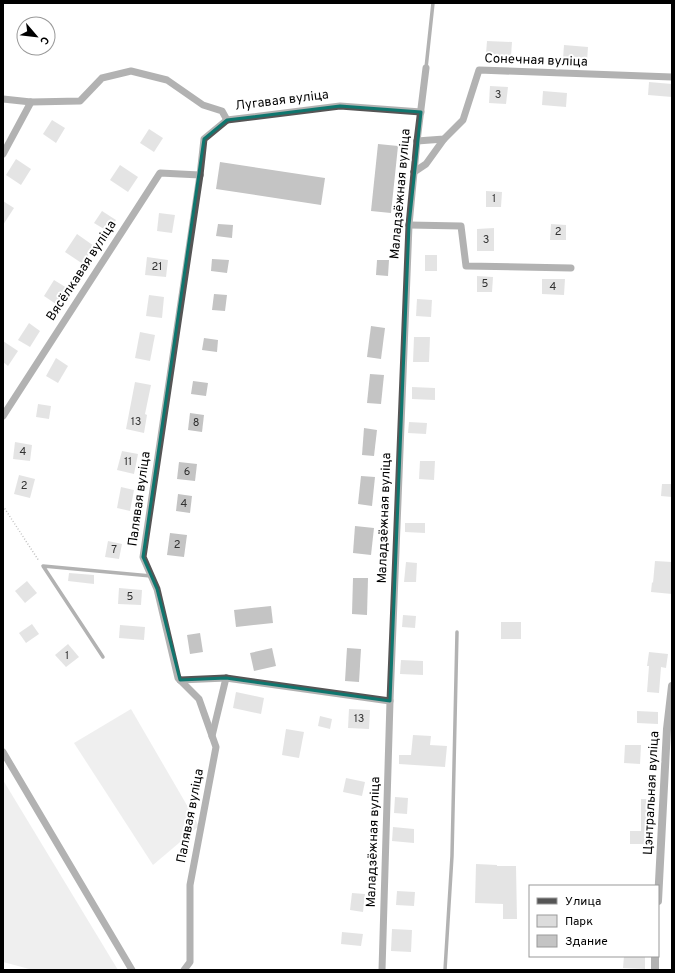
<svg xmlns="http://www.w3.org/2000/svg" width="675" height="973" font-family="Overpass,sans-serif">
  <rect width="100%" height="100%" fill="#fff"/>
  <g fill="#dcdcdc">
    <polygon points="131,709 199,826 153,865 74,743"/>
    <polygon points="3,780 118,970 33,970 3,962"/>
  </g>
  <g fill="#c4c4c4">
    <polygon points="487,41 512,42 511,56 486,54"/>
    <polygon points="564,45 588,47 587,61 563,59"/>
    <polygon points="649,82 672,84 672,97 648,95"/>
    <polygon points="490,86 508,87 506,104 489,103"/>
    <polygon points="543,91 567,93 566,107 542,105"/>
    <polygon points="52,120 65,128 56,143 43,134"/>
    <polygon points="149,129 163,138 154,152 140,143"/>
    <polygon points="378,144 398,146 391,213 371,211"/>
    <polygon points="16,159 31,169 21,185 6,175"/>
    <polygon points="220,162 325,178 321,205 216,189"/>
    <polygon points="120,165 138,177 128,192 110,180"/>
    <polygon points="486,191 502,192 501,207 486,207"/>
    <polygon points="3,201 14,208 3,225"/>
    <polygon points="102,211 116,220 109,232 94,223"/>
    <polygon points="159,213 175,215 172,233 157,231"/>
    <polygon points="218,224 233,225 232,238 216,236"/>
    <polygon points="551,224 566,225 566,240 550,240"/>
    <polygon points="494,228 494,251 477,251 477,229"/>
    <polygon points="77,234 94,246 83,264 65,252"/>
    <rect x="425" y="255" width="12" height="16"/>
    <polygon points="147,257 168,260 166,277 145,275"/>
    <polygon points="212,259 229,260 227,273 211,271"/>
    <polygon points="377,260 389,260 388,276 376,275"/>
    <polygon points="477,276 493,277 492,292 477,292"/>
    <polygon points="542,279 565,279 564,295 542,294"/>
    <polygon points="54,280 67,288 56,304 44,296"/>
    <polygon points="214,294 227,295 225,311 212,310"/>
    <polygon points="149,295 164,297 162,318 146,316"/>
    <polygon points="417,299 432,300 431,317 416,316"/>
    <polygon points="29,323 40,331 30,347 18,340"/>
    <polygon points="371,326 385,328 381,359 367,357"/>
    <polygon points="140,332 155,335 150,361 135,358"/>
    <polygon points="414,337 430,337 429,362 413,362"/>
    <polygon points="204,338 218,340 217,352 202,350"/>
    <polygon points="3,341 18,351 8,366 3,362"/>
    <polygon points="56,358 68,366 58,383 46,376"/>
    <polygon points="370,374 384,375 381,404 367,403"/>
    <polygon points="193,381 208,383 206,396 191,394"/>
    <polygon points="135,382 151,385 145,414 147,415 144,433 126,429"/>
    <polygon points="412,387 435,388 435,400 412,399"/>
    <polygon points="38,404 51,406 49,419 36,417"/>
    <polygon points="190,413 204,415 202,432 188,430"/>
    <polygon points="409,422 427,423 426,434 408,433"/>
    <polygon points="364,428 377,430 374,456 362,455"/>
    <polygon points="15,442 32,445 30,461 13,459"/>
    <polygon points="122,451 138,454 134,474 117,470"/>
    <polygon points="420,461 435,461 434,480 419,479"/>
    <polygon points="179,462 197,464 195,481 177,479"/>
    <polygon points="19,475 35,479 30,498 14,494"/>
    <polygon points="361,476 375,477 372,506 358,504"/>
    <polygon points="662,484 672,484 672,497 661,496"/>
    <polygon points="121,487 134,490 130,511 117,508"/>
    <polygon points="178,494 192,496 190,513 176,511"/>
    <polygon points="405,523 425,523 425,533 405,532"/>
    <polygon points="355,526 374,528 371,555 353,553"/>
    <polygon points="170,533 187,535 184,557 167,555"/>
    <polygon points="108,541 122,544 119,559 105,557"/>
    <polygon points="655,561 672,562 672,594 651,592 652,582 653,583"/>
    <polygon points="406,562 417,563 416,582 404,582"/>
    <polygon points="69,573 94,575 94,584 68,581"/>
    <polygon points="353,578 368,578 367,615 352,614"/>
    <polygon points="27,581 37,593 25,603 15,591"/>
    <polygon points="119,588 142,590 141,605 118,604"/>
    <polygon points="271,606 273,623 236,627 234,610"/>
    <polygon points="403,615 416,616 415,628 402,627"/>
    <rect x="501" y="622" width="20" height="17"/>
    <polygon points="32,624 39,634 26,643 19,633"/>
    <polygon points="120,625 145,627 144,640 119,638"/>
    <polygon points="200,633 203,652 190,654 187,635"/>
    <polygon points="68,644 79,657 66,667 55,655"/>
    <polygon points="272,648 276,666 254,671 250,653"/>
    <polygon points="347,648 361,649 359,682 345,681"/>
    <polygon points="649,652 668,654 666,668 661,667 659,693 647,692 649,666 647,666"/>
    <polygon points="401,660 423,661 423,675 400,674"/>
    <polygon points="236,692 264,698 261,714 233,708"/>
    <polygon points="349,709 370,710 369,729 348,728"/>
    <polygon points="637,711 658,712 658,724 637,723"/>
    <polygon points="320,716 332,719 330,729 318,726"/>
    <polygon points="286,729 304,732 299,758 282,755"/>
    <polygon points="413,735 431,736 430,745 447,746 445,767 399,764 399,755 411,755"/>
    <polygon points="625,745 641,745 640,764 624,763"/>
    <polygon points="346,778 365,782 362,796 343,792"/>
    <polygon points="395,797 408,798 407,814 394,813"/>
    <polygon points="641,799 654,799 654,818 652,818 652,844 630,844 630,831 641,831"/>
    <polygon points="393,827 414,829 414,843 392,841"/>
    <polygon points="476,864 497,865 497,866 516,866 517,919 503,919 503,904 475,903"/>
    <polygon points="397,891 415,892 414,906 396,905"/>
    <polygon points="352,893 365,894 363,912 350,910"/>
    <polygon points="392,929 412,930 411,952 391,951"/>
    <polygon points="342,932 363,934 361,946 341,944"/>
    <polygon points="624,956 645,957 645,969 623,968"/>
  </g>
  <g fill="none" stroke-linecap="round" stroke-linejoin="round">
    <polyline stroke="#777" stroke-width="1.5" stroke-dasharray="1 2" stroke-linecap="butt" points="3,506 39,561"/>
    <g stroke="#555" stroke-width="3.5">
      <polyline points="426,68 433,3"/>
      <polyline points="103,657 43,566 151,576"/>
      <polyline points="445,970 452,856 457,632"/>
    </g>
    <g stroke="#555" stroke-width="7">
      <polyline points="3,99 31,102 80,101 102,78 131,71 167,80 203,105 222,111 227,120 340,106 421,112"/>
      <polyline points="417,141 444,139 463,120 479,70 672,77"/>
      <polyline points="3,154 31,102"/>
      <polyline points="414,172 426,164 444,139"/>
      <polyline points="409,225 461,226 466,266 571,268"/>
      <polyline points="3,416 160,173 200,175"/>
      <polyline points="180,680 226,678"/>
      <polyline points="212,736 226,678 390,701"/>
      <polyline points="3,752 132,970"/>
      <polyline points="184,970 190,962 190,885 216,747 199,699 178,678 157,589 143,557 200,175 204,139 227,120"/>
      <polyline points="382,970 390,701 409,225 417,141 426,68"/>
    </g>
    <g stroke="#555" stroke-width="8">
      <polyline points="658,901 667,729 672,686"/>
      <polyline points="655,970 655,956"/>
    </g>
  </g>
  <path d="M0 0H675V973H0ZM 340,106 L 421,112 L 409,225 L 390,701 L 226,678 L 180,680 L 157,589 L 143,557 L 204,139 L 227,120 Z" fill="#fff" fill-opacity=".55" fill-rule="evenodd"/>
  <path fill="none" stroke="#0f766e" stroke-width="3" stroke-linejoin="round" d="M 340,106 L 421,112 L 409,225 L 390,701 L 226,678 L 180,680 L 157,589 L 143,557 L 204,139 L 227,120 Z"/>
  <g text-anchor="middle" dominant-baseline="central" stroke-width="4" stroke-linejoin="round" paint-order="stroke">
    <g font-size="11" fill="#313131">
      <text x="498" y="95">3</text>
      <text x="494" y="199">1</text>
      <text x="558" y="232">2</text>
      <text x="486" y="240">3</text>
      <text x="157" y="267">21</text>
      <text x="485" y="284">5</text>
      <text x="553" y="287">4</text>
      <text x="136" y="422">13</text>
      <text x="196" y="423">8</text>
      <text x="23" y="452">4</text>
      <text x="128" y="462">11</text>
      <text x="187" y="472">6</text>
      <text x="24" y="486">2</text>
      <text x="184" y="504">4</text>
      <text x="177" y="545">2</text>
      <text x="114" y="550">7</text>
      <text x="130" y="597">5</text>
      <text x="67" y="656">1</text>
      <text x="359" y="719">13</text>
    </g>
    <g font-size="13" fill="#000" stroke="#fff">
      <text transform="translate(536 61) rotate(2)">Сонечная вуліца</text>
      <text transform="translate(282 101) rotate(-7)">Лугавая вуліца</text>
      <text transform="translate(401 194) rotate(-85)">Маладзёжная вуліца</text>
      <text transform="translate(82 271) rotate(-57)">Вясёлкавая вуліца</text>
      <text transform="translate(140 499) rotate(-82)">Палявая вуліца</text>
      <text transform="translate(385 518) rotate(-88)">Маладзёжная вуліца</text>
      <text transform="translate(652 793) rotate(-87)">Цэнтральная вуліца</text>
      <text transform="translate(191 816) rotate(-79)">Палявая вуліца</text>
      <text transform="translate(374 842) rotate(-88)">Маладзёжная вуліца</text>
    </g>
  </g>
  <rect width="675" height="973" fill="none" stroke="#000000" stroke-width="8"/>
  <rect x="529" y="885" width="130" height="72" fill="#ffffff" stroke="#999999"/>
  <rect x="537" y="898" width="20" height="6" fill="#555555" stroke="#999999"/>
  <text x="565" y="905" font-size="12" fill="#000000">Улица</text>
  <rect x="537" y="915" width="20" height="12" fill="#dcdcdc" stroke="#999999"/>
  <text x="565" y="925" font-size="12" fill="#000000">Парк</text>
  <rect x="537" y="935" width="20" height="12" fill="#c4c4c4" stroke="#999999"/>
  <text x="565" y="945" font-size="12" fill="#000000">Здание</text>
  <g transform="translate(36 36) rotate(118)"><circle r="19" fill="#ffffff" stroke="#999999"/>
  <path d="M0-3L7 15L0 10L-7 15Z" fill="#000000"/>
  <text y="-6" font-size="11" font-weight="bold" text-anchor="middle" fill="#000000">С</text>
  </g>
</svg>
